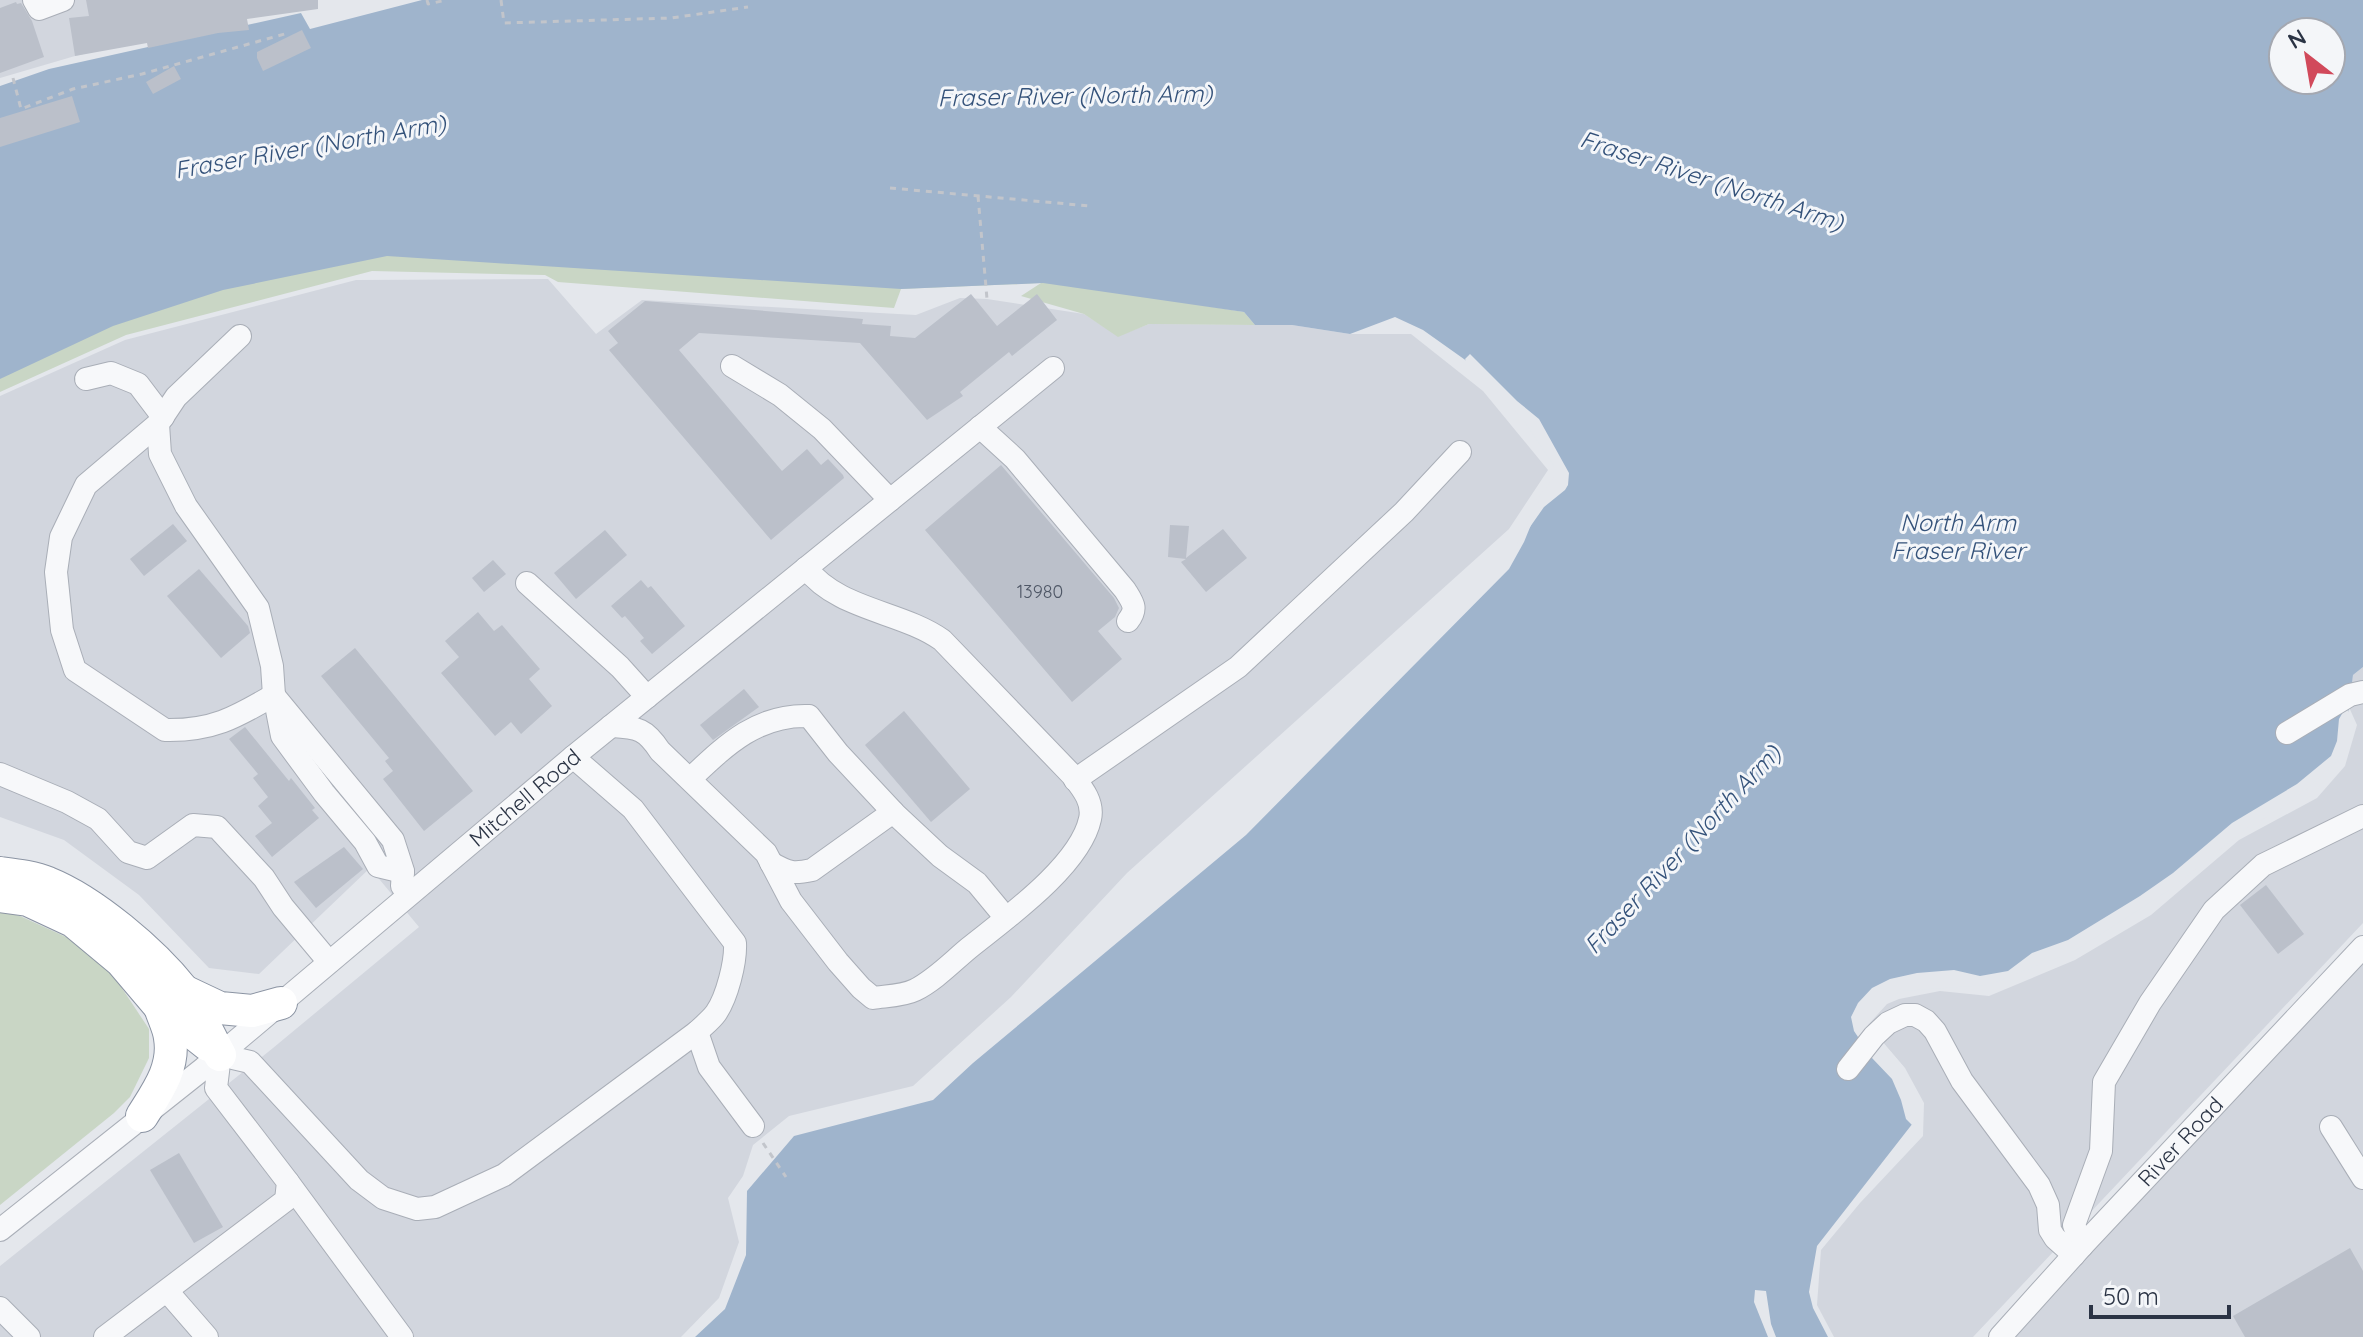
<svg xmlns="http://www.w3.org/2000/svg" width="2363" height="1337" font-family="Quicksand,sans-serif">
  <rect width="100%" height="100%" fill="#e4e7ec"/>
  <g fill="#d2d6de">
    <polygon points="0,0 308,0 75,56 0,78"/>
    <polygon points="548,279 596,334 642,300 916,315 960,298 987,299 1084,314 1118,336 1149,324 1292,325 1350,334 1411,334 1483,391 1548,470 1509,529 1127,873 1011,997 913,1086 789,1116 753,1145 743,1176 728,1198 739,1242 719,1298 681,1337 0,1337 0,1266 273,1048 419,927 370,868 259,974 209,968 139,895 64,840 0,817 0,396 125,340 356,280"/>
    <polygon points="2363,667 2363,923 1973,1337 1834,1337 1817,1305 1821,1250 1860,1203 1923,1136 1924,1103 1905,1068 1868,1025 1887,1004 1899,999 1940,991 1989,996 2075,960 2151,915 2239,840 2317,798 2345,766 2357,725 2348,705 2353,675"/>
    <polygon points="2363,947 2363,1337 2000,1337"/>
  </g>
  <g fill="#c9d6c5">
    <polygon points="689,222 1244,312 1255,325 1149,324 1118,337 1084,314 1021,296 1041,283 901,289 894,308 558,282 545,275 372,271 126,335 0,392 0,351 280,252"/>
    <polygon points="0,911 20,916 75,941 100,955 149,1029 149,1058 130,1097 114,1113 0,1205"/>
  </g>
  <path fill="#9fb4cc" fill-rule="evenodd" d="M 422,0 L 2363,0 L 2363,667 L 2353,675 L 2345,736 L 2335,758 L 2071,948 L 1999,978 L 1902,987 L 1887,993 L 1864,1022 L 1899,1068 L 1913,1123 L 1817,1246 L 1809,1292 L 1813,1308 L 1828,1337 L 695,1337 L 725,1309 L 746,1255 L 747,1191 L 794,1136 L 933,1100 L 973,1063 L 1246,835 L 1509,569 L 1524,542 L 1540,503 L 1557,480 L 1558,465 L 1527,418 L 1478,369 L 1423,330 L 1395,317 L 1350,334 L 1292,325 L 1255,325 L 1244,312 L 1043,283 L 901,289 L 387,256 L 223,290 L 113,326 L 0,379 L 0,86 L 49,69 L 301,13 L 310,29 ZM 2283,32 L 2331,32 L 2331,80 L 2283,80 Z"/>
  <g fill="#e4e7ec">
    <polygon points="1470,354 1517,401 1539,419 1569,473 1568,485 1565,490 1544,507 1516,547 1536,501 1553,478 1554,466 1524,421 1484,377 1468,365 1465,359"/>
    <polygon points="2346,707 2351,717 2348,737 2340,755 2334,764 2308,788 2284,807 2244,830 2171,889 2073,952 1987,985 1903,991 1890,997 1877,1009 1868,1025 1903,1066 1914,1088 1916,1125 1914,1127 1906,1119 1901,1100 1892,1079 1872,1058 1854,1031 1851,1017 1858,1003 1872,988 1890,979 1917,973 1954,970 1980,976 2008,971 2032,953 2068,940 2140,896 2173,873 2232,823 2297,784 2331,756 2337,741 2339,719"/>
    <polygon points="1755,1290 1766,1291 1771,1324 1776,1337 1768,1337 1754,1302"/>
  </g>
  <g fill="#bbc0ca">
    <polygon points="86,0 318,0 318,9 247,19 249,30 218,33 148,48 147,43 75,56 69,18 89,16"/>
    <polygon points="16,2 17,4 21,3 32,21 44,57 0,73 0,8"/>
    <polygon points="302,30 311,48 263,71 257,58 257,52"/>
    <polygon points="174,66 181,79 153,94 146,82"/>
    <polygon points="72,96 80,122 0,147 0,118"/>
    <polygon points="971,294 997,326 1037,294 1057,320 1012,356 1009,352 960,392 963,396 927,420 860,343 699,333 679,350 782,471 807,449 821,465 828,459 843,475 844,478 771,540 609,350 618,343 608,331 645,301 863,319 862,324 891,326 890,336 915,338"/>
    <polygon points="1001,465 1114,598 1119,608 1115,617 1098,631 1122,659 1072,702 925,530"/>
    <polygon points="173,524 187,541 144,576 130,559"/>
    <polygon points="1170,525 1189,526 1186,558 1223,529 1247,558 1206,592 1181,562 1186,559 1168,557"/>
    <polygon points="605,530 627,555 576,599 554,573"/>
    <polygon points="493,560 506,574 484,592 472,578"/>
    <polygon points="199,569 248,626 250,633 221,658 167,596"/>
    <polygon points="641,580 648,588 651,586 685,626 652,654 640,641 644,638 625,616 622,618 611,606"/>
    <polygon points="478,612 494,631 502,625 540,669 529,679 552,706 521,734 511,722 495,736 441,673 459,657 445,641"/>
    <polygon points="355,648 473,791 424,831 383,779 393,771 385,761 389,758 321,676"/>
    <polygon points="744,689 759,707 713,740 700,725"/>
    <polygon points="904,711 970,789 931,822 865,745"/>
    <polygon points="245,727 289,781 291,778 315,808 312,810 319,818 272,857 255,836 272,823 258,806 268,797 253,778 258,774 229,739"/>
    <polygon points="344,847 363,869 316,908 294,882"/>
    <polygon points="2266,885 2304,934 2278,954 2240,905"/>
    <polygon points="179,1153 223,1227 194,1243 150,1170"/>
    <polygon points="2350,1248 2363,1271 2363,1337 2245,1337 2233,1316"/>
  </g>
  <g fill="none" stroke-linecap="round" stroke-linejoin="round">
    <g stroke="#a9aeb7" stroke-width="24">
      <g id="minor">
        <polyline points="34,0 39,9 63,0"/>
        <polyline points="240,336 176,397 158,424 160,454 186,506 258,608 272,666 274,695 282,736 324,793 365,842 378,866 403,872"/>
        <polyline points="732,366 780,395 822,429 890,500"/>
        <polyline points="86,379 111,373 138,384 163,417"/>
        <path d="M 158,424 L 86,485 L 61,537 L 56,572 L 62,630 L 75,670 L 165,730 C 212,731 235,718 274,695"/>
        <path d="M 980,427 L 1015,459 L 1125,590 C 1133,603 1138,608 1128,621"/>
        <polyline points="527,583 620,667 647,697"/>
        <polyline points="275,697 393,840 403,871 402,886"/>
        <path d="M 611,726 C 638,728 645,728 660,751 L 766,853 L 791,901 L 838,962 L 861,988 L 873,998 C 886,996 903,996 915,990 C 935,980 952,962 969,948 C 1005,919 1080,866 1090,819 C 1094,802 1082,788 1072,775 L 942,640 C 901,611 838,610 806,568"/>
        <polyline points="2287,733 2350,695 2363,692"/>
        <polyline points="0,774 67,802 98,819 128,852 147,858 193,825 217,827 264,878 283,907 329,962"/>
        <path d="M 690,779 C 725,746 757,714 809,716 L 838,753 L 895,814 L 940,856 L 977,883 L 1006,918"/>
        <polyline points="1075,780 1238,667 1404,512 1460,452"/>
        <path d="M 771,863 C 789,873 793,874 812,870 L 893,812"/>
        <polyline points="697,1032 709,1067 753,1126"/>
        <path d="M 220,1055 L 250,1062 L 359,1180 L 383,1198 L 417,1209 L 435,1207 L 504,1175 L 697,1032 C 703,1026 711,1020 716,1013 C 727,997 736,962 735,943 L 633,809 L 573,757"/>
        <polyline points="1848,1069 1874,1036 1888,1023 1905,1015 1915,1015 1926,1021 1935,1031 1962,1081 2039,1185 2048,1205 2050,1230 2055,1238 2074,1255"/>
        <polyline points="2331,1127 2363,1178"/>
        <polyline points="288,1182 402,1337"/>
        <path id="s1" d="M 0,1230 L 204,1068 L 573,757 L 1053,368"/>
        <polyline points="2082,1246 2074,1225 2101,1151 2104,1082 2150,1003 2214,910 2263,865 2363,816"/>
        <polyline points="167,1291 207,1337"/>
        <polyline points="0,1308 29,1337"/>
        <polyline points="105,1337 286,1200 288,1182 216,1088 220,1055"/>
        <path id="s2" d="M 2000,1337 L 2082,1246 L 2363,947"/>
      </g>
    </g>
    <g stroke="#8b94a3" stroke-width="34">
      <g id="highway">
        <path d="M 0,873 C 16,875 34,877 48,883 C 93,901 153,952 183,990 C 198,1009 208,1034 220,1055"/>
        <polyline points="0,896 28,900 73,921 121,961 160,1007 208,1045"/>
        <polyline points="184,991 220,1008 252,1011 281,1003"/>
        <path d="M 142,1116 C 157,1092 175,1068 170,1038 C 169,1028 163,1017 160,1007"/>
      </g>
    </g>
    <g stroke="#c2c5cb" stroke-width="3" stroke-dasharray="6 6" stroke-linecap="butt">
      <polyline points="427,0 428,4 447,0"/>
      <polyline points="501,0 504,23 671,18 748,7"/>
      <polyline points="13,78 21,109 73,89 142,74 288,33"/>
      <polyline points="890,188 1090,206"/>
      <polyline points="978,196 987,299"/>
      <polyline points="763,1143 786,1177"/>
    </g>
    <use href="#minor" stroke="#f7f8fa" stroke-width="22"/>
    <use href="#highway" stroke="#fff" stroke-width="32"/>
  </g>
  <g text-anchor="middle" dominant-baseline="central" stroke-width="6" stroke-linejoin="round" paint-order="stroke">
    <g font-size="18" fill="#4f5766">
      <text x="1040" y="591">13980</text>
    </g>
    <g font-size="22" fill="#2b3445" stroke="#f4f6f9">
      <text stroke="none"><textPath href="#s1" startOffset="680">Mitchell Road</textPath></text>
      <text stroke="none"><textPath href="#s2" startOffset="266">River Road</textPath></text>
    </g>
    <g font-size="24" font-style="italic" fill="#34527a" stroke="#f4f6f9">
      <text transform="translate(1075 95) rotate(-1)">Fraser River (North Arm)</text>
      <text transform="translate(310 146) rotate(-10)">Fraser River (North Arm)</text>
      <text transform="translate(1712 180) rotate(18)">Fraser River (North Arm)</text>
      <text x="1958" y="522">North Arm<tspan x="1958" dy="28">Fraser River</tspan></text>
      <text transform="translate(1682 849) rotate(-47)">Fraser River (North Arm)</text>
    </g>
  </g>
  <g transform="translate(2307 56) rotate(329)"><circle r="38" fill="#f4f6f9" stroke="#a4a8b1" stroke-width="2"/>
  <path d="M0-6L14 30L0 20L-14 30Z" fill="#d1495b"/>
  <text y="-12" font-size="22" font-weight="bold" text-anchor="middle" fill="#2b3445">N</text>
  </g>
  <path d="M2091 1305v12h138v-12" fill="none" stroke="#2b3445" stroke-width="4"/>
  <text x="2103" y="1305" font-size="24" fill="#2b3445" stroke="#f4f6f9" stroke-width="6" paint-order="stroke">50 m</text>
</svg>
